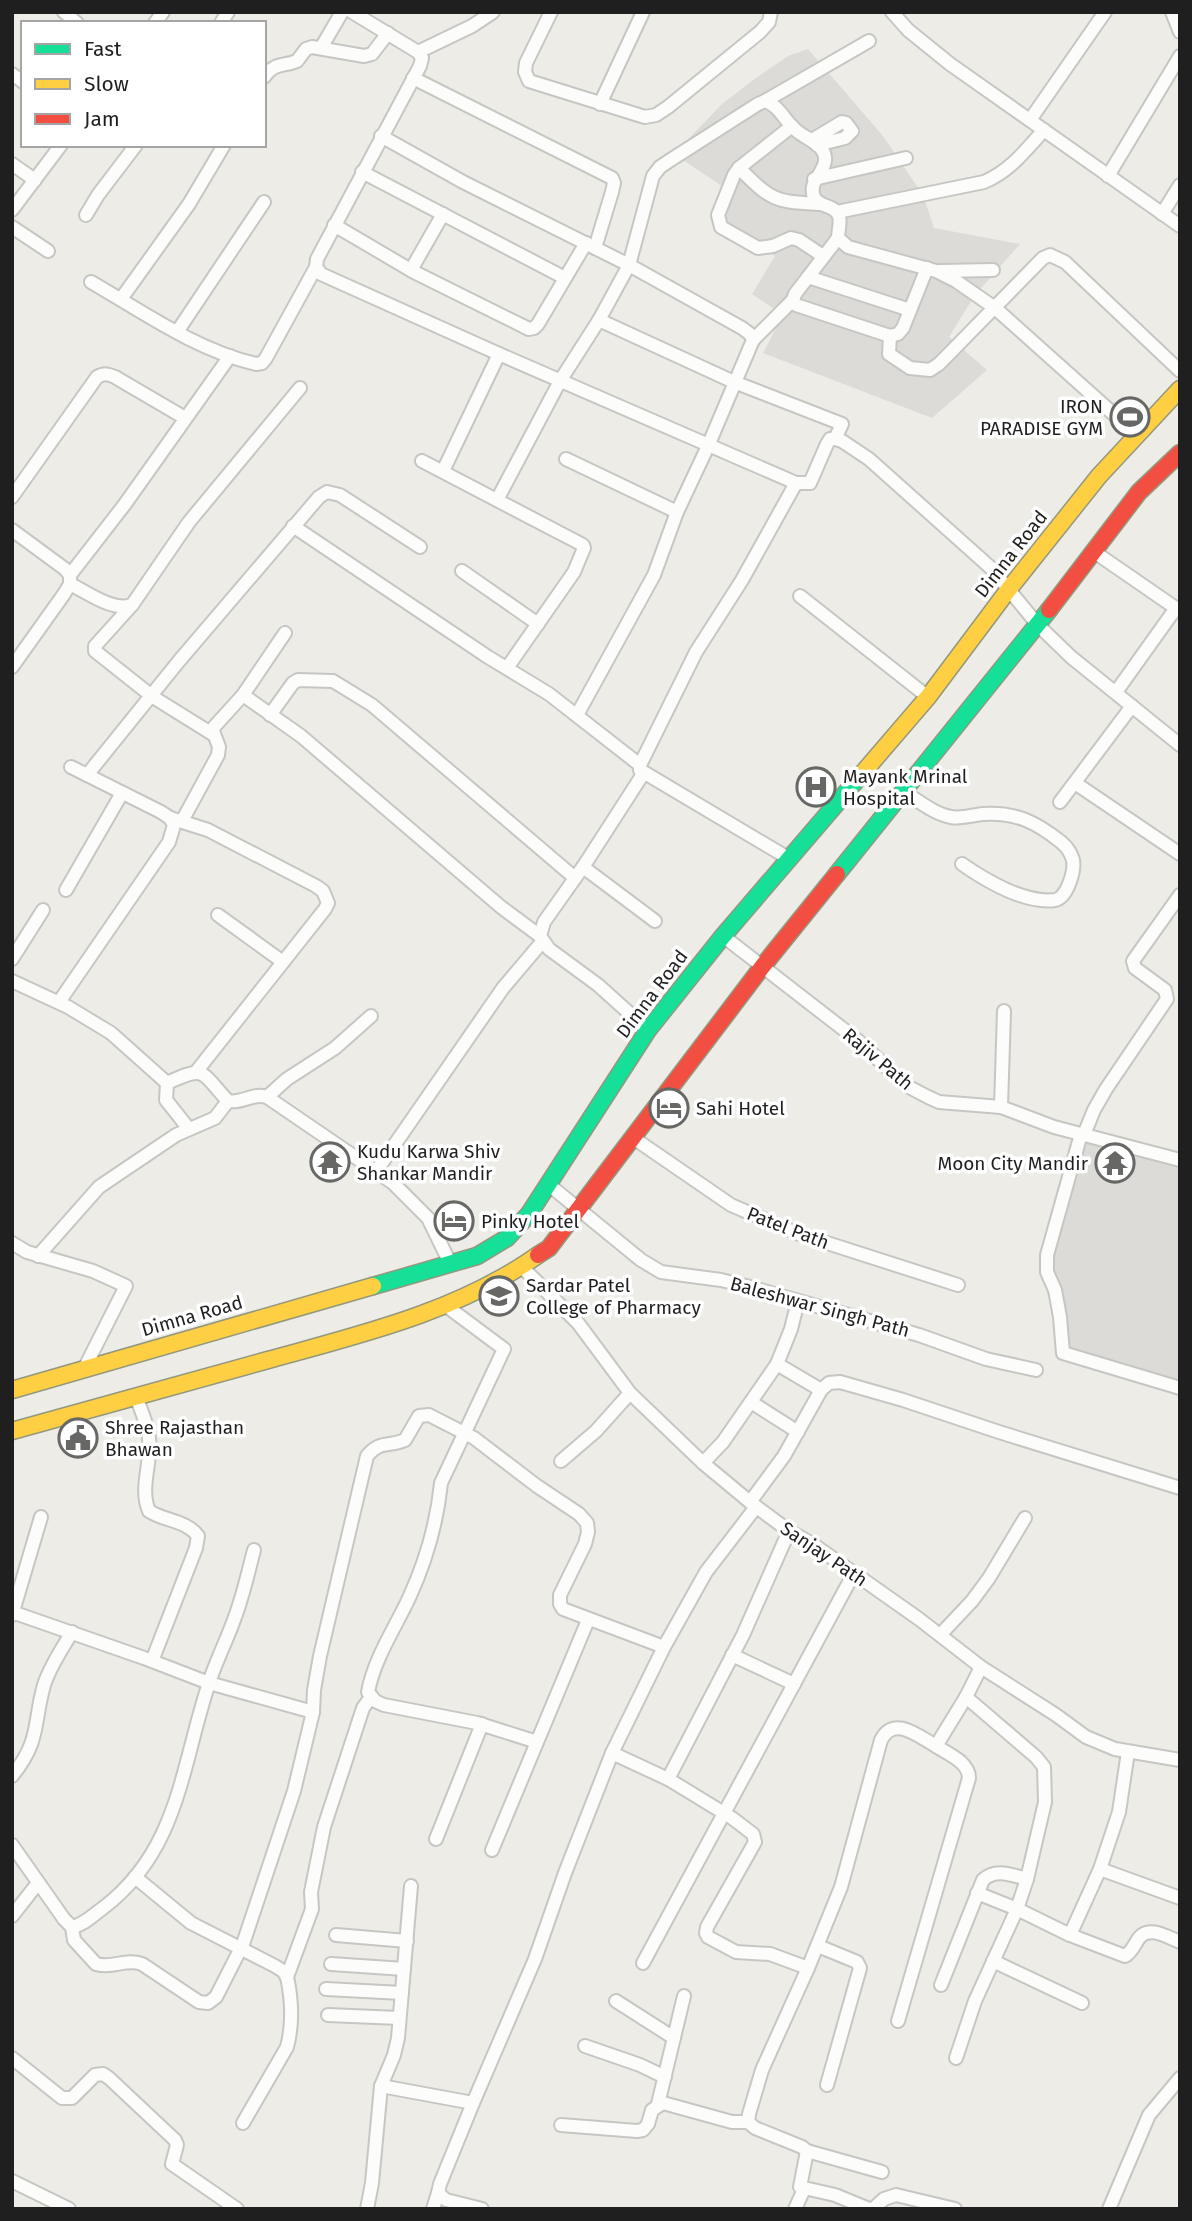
<svg xmlns="http://www.w3.org/2000/svg" width="1192" height="2221" font-family="'Fira Sans',sans-serif">
  <rect width="100%" height="100%" fill="#edece7"/>
  <g fill="#dcdbd8">
    <polygon points="808,49 883,136 923,195 934,228 1020,244 975,295 949,337 987,370 932,418 763,353 783,315 752,294 775,256 720,223 731,192 674,154 722,104 753,80 788,56"/>
    <polygon points="1081,1134 1180,1166 1180,1388 1063,1353 1052,1267 1057,1221"/>
  </g>
  <g fill="none" stroke-linecap="round" stroke-linejoin="round">
    <g stroke="#c6c6c3" stroke-width="16">
      <g id="street">
        <polyline points="64,12 77,23"/>
        <polyline points="352,12 418,52 422,58 420,66 317,259 316,267 321,274 499,354 796,483 810,483 827,444 830,439 835,439 842,441 869,459 991,568 1038,625 1071,657 1180,745"/>
        <polyline points="551,12 526,63 525,72 529,81 645,117 656,115 668,107 760,32 769,22 771,12"/>
        <polyline points="892,12 908,30 950,64 1180,226"/>
        <polyline points="1172,12 1180,32"/>
        <polyline points="155,23 163,12"/>
        <polyline points="221,23 228,12"/>
        <polyline points="321,48 342,12"/>
        <polyline points="418,52 472,26 493,12"/>
        <polyline points="12,74 23,82"/>
        <path d="M 264,77 C 275,62 282,67 297,61 L 306,49 L 312,47 L 364,56 L 372,54 L 388,33"/>
        <polyline points="413,78 612,178 614,183 612,192 595,248"/>
        <polyline points="765,101 869,41"/>
        <polyline points="600,104 643,12"/>
        <polyline points="1030,120 1105,12"/>
        <polyline points="792,126 739,168 734,175 718,215 721,227 758,248 773,246 791,238 799,240 823,256"/>
        <polyline points="381,136 463,182 629,265 742,328 750,334 753,340 708,446 677,512 654,575 577,715"/>
        <polyline points="812,140 842,122 846,123 852,131 845,138 817,145"/>
        <polyline points="12,164 35,180"/>
        <path d="M 739,168 C 771,200 774,202 820,204"/>
        <polyline points="362,172 565,278"/>
        <polyline points="1108,176 1180,56"/>
        <polyline points="814,179 906,158"/>
        <polyline points="12,210 61,145"/>
        <path d="M 837,212 L 984,182 C 1010,171 1025,151 1044,130"/>
        <polyline points="1162,214 1180,185"/>
        <polyline points="86,215 98,195 136,145"/>
        <polyline points="334,225 414,272 529,329 534,328 538,324 586,243"/>
        <polyline points="12,227 48,251"/>
        <polyline points="838,238 795,294 793,300 796,305 890,336 898,334 903,328 927,268"/>
        <polyline points="411,270 443,214"/>
        <polyline points="940,271 993,270"/>
        <polyline points="808,277 910,310"/>
        <path d="M 91,282 C 143,312 196,350 256,364 L 262,363 L 266,358 L 316,267"/>
        <polyline points="121,299 189,204 224,145"/>
        <polyline points="599,320 734,382 842,424 835,439"/>
        <polyline points="177,332 264,202"/>
        <polyline points="890,336 889,354 910,368 930,370 939,364 1043,258 1050,255 1065,262 1180,371"/>
        <polyline points="753,340 793,300"/>
        <polyline points="566,459 677,512"/>
        <polyline points="422,461 583,545 584,548 574,572 507,668"/>
        <polyline points="443,471 499,354"/>
        <path d="M 12,497 L 97,377 C 104,373 108,374 115,377 L 185,418"/>
        <path d="M 497,500 L 560,381 L 599,320 L 629,265 L 653,176 L 660,167 L 672,159 L 758,104 L 765,101 C 780,106 785,122 797,131 C 806,139 827,145 825,161 C 823,175 808,182 814,197 C 819,208 835,204 839,216 C 841,223 838,231 838,238 L 848,247 L 936,271 L 956,281 L 995,308 L 1137,435"/>
        <polyline points="293,526 488,657 549,694 640,765"/>
        <polyline points="12,530 65,569 70,575 70,584 64,594 12,667"/>
        <polyline points="1093,551 1180,611"/>
        <polyline points="462,571 538,624"/>
        <polyline points="70,575 125,504 230,356"/>
        <path d="M 70,584 C 87,592 113,612 132,605 L 189,522 L 300,388"/>
        <polyline points="800,596 928,697"/>
        <polyline points="132,605 95,646 95,651 153,697 214,735"/>
        <polyline points="1116,692 1176,608"/>
        <polyline points="243,695 301,736 501,907 540,936"/>
        <polyline points="270,715 293,683 298,680 333,681 372,705 575,878"/>
        <polyline points="643,774 585,864 544,922 540,936 549,949 598,985 648,1030"/>
        <polyline points="87,775 179,661 319,497 327,492 340,495 420,547"/>
        <polyline points="1075,783 1180,854"/>
        <path d="M 904,792 C 919,801 934,814 951,817 C 962,819 972,815 983,814 C 1016,812 1036,822 1061,842 C 1066,846 1071,853 1073,860 C 1075,871 1067,898 1055,900 C 1025,904 985,880 962,864"/>
        <polyline points="1060,802 1132,706"/>
        <polyline points="170,818 208,830 316,886 323,891 328,903 325,909 196,1072"/>
        <polyline points="182,821 218,755 219,747 213,731 214,727 243,695 285,633"/>
        <polyline points="788,858 640,770 640,765 696,652 742,580 796,483"/>
        <polyline points="583,867 655,921"/>
        <polyline points="66,890 122,793"/>
        <polyline points="1180,895 1133,961 1135,968 1165,990 1167,999 1106,1089 1094,1110 1085,1132 1081,1134 1047,1255 1047,1272 1055,1290 1060,1317 1063,1353 1180,1388"/>
        <polyline points="218,915 283,962"/>
        <polyline points="723,936 856,1039 907,1086 928,1097 939,1102 1001,1107 1054,1127 1180,1160"/>
        <polyline points="12,959 43,910"/>
        <path d="M 12,981 L 68,1007 L 111,1033 L 167,1083 C 206,1065 200,1071 228,1101 C 242,1104 254,1092 267,1097 L 393,1183 L 428,1218 L 450,1263"/>
        <polyline points="59,1002 169,842 174,825 170,818 161,812 71,767"/>
        <polyline points="167,1083 166,1100 189,1129"/>
        <polyline points="267,1097 287,1079 335,1048 371,1016"/>
        <polyline points="1001,1107 1004,1011"/>
        <polyline points="632,1137 731,1205 796,1233 958,1285"/>
        <polyline points="377,1170 503,988 542,942"/>
        <polyline points="548,1184 641,1260 661,1272 721,1280 746,1286 919,1335 986,1359 1036,1370"/>
        <polyline points="12,1243 27,1252 93,1271 126,1286 84,1369"/>
        <polyline points="38,1256 99,1187 176,1135 215,1118 228,1101"/>
        <polyline points="523,1268 578,1323 630,1393 703,1463 750,1502 789,1531 814,1545 919,1619 981,1667 1056,1715 1086,1737 1115,1749 1180,1760"/>
        <polyline points="798,1301 791,1329 777,1364 821,1390"/>
        <path d="M 445,1305 L 504,1349 L 441,1483 C 437,1523 426,1561 409,1598 C 395,1628 374,1659 368,1692 L 375,1701 L 384,1705 L 477,1723 L 537,1742"/>
        <path d="M 136,1397 C 141,1410 148,1425 149,1439 C 152,1463 139,1488 149,1511 C 164,1521 186,1520 198,1536 L 196,1548 L 152,1661"/>
        <polyline points="751,1402 798,1432"/>
        <polyline points="561,1461 596,1431 630,1393"/>
        <polyline points="703,1463 723,1442 777,1364"/>
        <polyline points="750,1502 784,1456 821,1390 829,1383 840,1382 903,1400 999,1432 1180,1488"/>
        <polyline points="756,1507 706,1572 664,1647 612,1753 668,1779 732,1818 753,1834 755,1842 707,1927 706,1933 708,1937 736,1952 770,1954 808,1968"/>
        <polyline points="12,1612 144,1658 209,1683 313,1712"/>
        <polyline points="12,1615 41,1517"/>
        <polyline points="940,1635 972,1601 989,1578 1025,1518"/>
        <polyline points="732,1655 794,1684"/>
        <path d="M 12,1776 C 41,1740 33,1724 44,1685 C 50,1666 62,1649 72,1632"/>
        <polyline points="668,1779 743,1635 789,1531"/>
        <polyline points="436,1839 482,1724"/>
        <path d="M 12,1845 L 64,1919 L 72,1927 C 84,1925 93,1915 103,1908 C 178,1851 181,1769 208,1686 C 215,1663 227,1640 235,1617 C 243,1596 248,1573 254,1550"/>
        <polyline points="492,1850 588,1620"/>
        <polyline points="1100,1869 1180,1898"/>
        <path d="M 135,1877 L 191,1923 L 275,1966 L 283,1971 L 287,1977 C 292,2000 293,2024 287,2047 L 243,2123"/>
        <polyline points="977,1893 1017,1909 1027,1879"/>
        <polyline points="12,1916 38,1883"/>
        <path d="M 72,1927 L 74,1940 L 96,1964 C 112,1969 126,1958 142,1964 L 199,2002 L 208,2003 L 216,1997 L 243,1944 L 294,1791 L 313,1712 L 314,1690 L 320,1656 L 367,1456 C 380,1440 389,1447 405,1440 L 419,1416 L 429,1415 L 474,1438 L 537,1486 L 579,1514 L 587,1523 L 588,1532 L 585,1544 L 560,1595 L 560,1604 L 563,1609 L 664,1647"/>
        <polyline points="336,1935 407,1941"/>
        <path d="M 1070,1935 L 1125,1956 C 1132,1952 1134,1945 1139,1938 C 1149,1925 1167,1937 1180,1942"/>
        <polyline points="818,1946 857,1962 860,1968 827,2085"/>
        <polyline points="993,1961 1082,2003"/>
        <polyline points="643,1963 854,1573"/>
        <polyline points="331,1964 404,1969"/>
        <polyline points="287,1977 312,1909 311,1892 324,1827 363,1708 371,1697"/>
        <path d="M 941,1985 L 983,1880 C 996,1868 1011,1875 1027,1879 L 1045,1802 L 1044,1767 L 1036,1757 L 966,1697"/>
        <polyline points="326,1989 402,1993"/>
        <polyline points="616,2001 674,2038"/>
        <polyline points="328,2015 399,2018"/>
        <path d="M 898,2021 L 969,1778 C 969,1762 948,1754 936,1746"/>
        <polyline points="585,2046 640,2065 665,2077"/>
        <polyline points="12,2058 62,2098 72,2098 95,2075 103,2074 109,2078 175,2140 177,2145 172,2164 237,2209"/>
        <polyline points="956,2058 975,2001 1017,1909 1070,1935 1100,1869 1119,1812 1128,1752"/>
        <polyline points="381,2086 473,2103"/>
        <polyline points="658,2104 684,1996"/>
        <polyline points="561,2125 637,2131 643,2130 648,2124 652,2110 663,2103 732,2122 748,2122"/>
        <polyline points="807,2151 882,2172"/>
        <polyline points="12,2181 69,2209"/>
        <polyline points="367,2209 372,2183 381,2086 394,2055 398,2038 411,1886"/>
        <polyline points="433,2209 438,2193"/>
        <polyline points="482,2209 446,2200 438,2193 440,2184 473,2103 535,1959 565,1873 612,1753"/>
        <polyline points="795,2209 804,2189"/>
        <path d="M 869,2209 L 835,2195 L 800,2187 L 807,2151 L 802,2147 L 755,2128 L 748,2122 L 749,2114 L 762,2070 L 808,1968 L 841,1887 L 881,1740 C 894,1715 918,1736 936,1746 L 966,1697 L 981,1667"/>
        <polyline points="873,2209 884,2199 896,2195 955,2209"/>
        <polyline points="1109,2209 1149,2115 1180,2078"/>
      </g>
    </g>
    <g stroke="#93987e" stroke-width="19">
      <g id="fast">
        <polyline points="837,874 1049,610"/>
        <polyline points="373,1286 477,1256 507,1238 529,1214 648,1030 723,936 861,775"/>
      </g>
    </g>
    <g stroke="#93987e" stroke-width="19">
      <g id="slow">
        <polyline points="861,775 928,697 1009,589 1099,476 1180,389"/>
        <polyline points="12,1390 373,1286"/>
        <path d="M 12,1431 C 97,1407 183,1384 268,1360 C 362,1334 457,1312 538,1255"/>
      </g>
    </g>
    <g stroke="#93987e" stroke-width="19">
      <g id="jam">
        <polyline points="1049,610 1139,492 1180,453"/>
        <polyline points="538,1255 549,1248 762,967 837,874"/>
      </g>
    </g>
    <use href="#street" stroke="#fcfcfb" stroke-width="12"/>
    <use href="#fast" stroke="#16e098" stroke-width="16"/>
    <use href="#slow" stroke="#ffcf43" stroke-width="16"/>
    <use href="#jam" stroke="#f24e42" stroke-width="16"/>
  </g>
  <defs>
    <g id="stadium-ring" transform="scale(2.0125)"><circle r="9.5" fill="#fff" stroke="#676765" stroke-width="1.5"/><path d="M0-5a6.5 5 0 1 0 0 10a6.5 5 0 1 0 0-10ZM-3.5-1.8h7v3.6h-7Z" fill="#676765"/></g>
    <g id="hospital-ring" transform="scale(2.0125)"><circle r="9.5" fill="#fff" stroke="#676765" stroke-width="1.5"/><path d="M-5-5h3v3.5h4V-5h3V5h-3V1.5h-4V5h-3Z" fill="#676765"/></g>
    <g id="hotel-ring" transform="scale(2.0125)"><circle r="9.5" fill="#fff" stroke="#676765" stroke-width="1.5"/><path d="M-6-4.5h1.5V1H6V5H4.5V3h-9V5H-6ZM-4 0a1.8 1.8 0 1 1 3.6 0ZM.5 0V-2.5h3Q6-2.5 6 0Z" fill="#676765"/></g>
    <g id="temple-ring" transform="scale(2.0125)"><circle r="9.5" fill="#fff" stroke="#676765" stroke-width="1.5"/><path d="M0-6L5-2H3V0L6.5 2.5H4V6H1.5V3h-3V6H-4V2.5H-6.5L-3 0V-2H-5Z" fill="#676765"/></g>
    <g id="university-ring" transform="scale(2.0125)"><circle r="9.5" fill="#fff" stroke="#676765" stroke-width="1.5"/><path d="M0-5L7-2L0 1L-7-2ZM-4 1L0 2.5L4 1V4Q0 6-4 4Z" fill="#676765"/></g>
    <g id="civic-ring" transform="scale(2.0125)"><circle r="9.5" fill="#fff" stroke="#676765" stroke-width="1.5"/><path d="M-.6-6.5H3V-4.5H.6V-3L4-1V1h2V6H-6V1h2V-1L-.6-3ZM-1.2 2.5V6h2.4V2.5Z" fill="#676765"/></g>
  </defs>
  <g fill-rule="evenodd">
    <use href="#stadium-ring" x="1130" y="417"/>
    <use href="#hospital-ring" x="816" y="787"/>
    <use href="#hotel-ring" x="669" y="1108"/>
    <use href="#temple-ring" x="330" y="1162"/>
    <use href="#temple-ring" x="1115" y="1163"/>
    <use href="#hotel-ring" x="454" y="1221"/>
    <use href="#university-ring" x="499" y="1296"/>
    <use href="#civic-ring" x="78" y="1438"/>
  </g>
  <g text-anchor="middle" dominant-baseline="central" stroke-width="7" stroke-linejoin="round" paint-order="stroke">
    <g font-size="19" fill="#1f1f1f" stroke="#fff" text-anchor="start">
      <text x="1103" y="406" text-anchor="end">IRON<tspan x="1103" dy="22">PARADISE GYM</tspan></text>
      <text x="843" y="776">Mayank Mrinal<tspan x="843" dy="22">Hospital</tspan></text>
      <text x="696" y="1108">Sahi Hotel</text>
      <text x="357" y="1151">Kudu Karwa Shiv<tspan x="357" dy="22">Shankar Mandir</tspan></text>
      <text x="1088" y="1163" text-anchor="end">Moon City Mandir</text>
      <text x="481" y="1221">Pinky Hotel</text>
      <text x="526" y="1285">Sardar Patel<tspan x="526" dy="22">College of Pharmacy</tspan></text>
      <text x="105" y="1427">Shree Rajasthan<tspan x="105" dy="22">Bhawan</tspan></text>
    </g>
    <g font-size="19" fill="#1f1f1f" stroke="#fff">
      <text transform="translate(1011 554) rotate(-52)">Dimna Road</text>
      <text transform="translate(652 994) rotate(-53)">Dimna Road</text>
      <text transform="translate(878 1059) rotate(40)">Rajiv Path</text>
      <text transform="translate(788 1228) rotate(21)">Patel Path</text>
      <text transform="translate(820 1307) rotate(15)">Baleshwar Singh Path</text>
      <text transform="translate(192 1316) rotate(-16)">Dimna Road</text>
      <text transform="translate(824 1554) rotate(34)">Sanjay Path</text>
    </g>
  </g>
  <rect width="1192" height="2221" fill="none" stroke="#1f1f1f" stroke-width="28"/>
  <rect x="21" y="21" width="245" height="126" fill="#ffffff" stroke="#a5a5a5" stroke-width="2"/>
  <rect x="35" y="44" width="35" height="10" fill="#16e098" stroke="#a5a5a5" stroke-width="2"/>
  <text x="84" y="56" font-size="21" fill="#1f1f1f">Fast</text>
  <rect x="35" y="79" width="35" height="10" fill="#ffcf43" stroke="#a5a5a5" stroke-width="2"/>
  <text x="84" y="91" font-size="21" fill="#1f1f1f">Slow</text>
  <rect x="35" y="114" width="35" height="10" fill="#f24e42" stroke="#a5a5a5" stroke-width="2"/>
  <text x="84" y="126" font-size="21" fill="#1f1f1f">Jam</text>
</svg>
